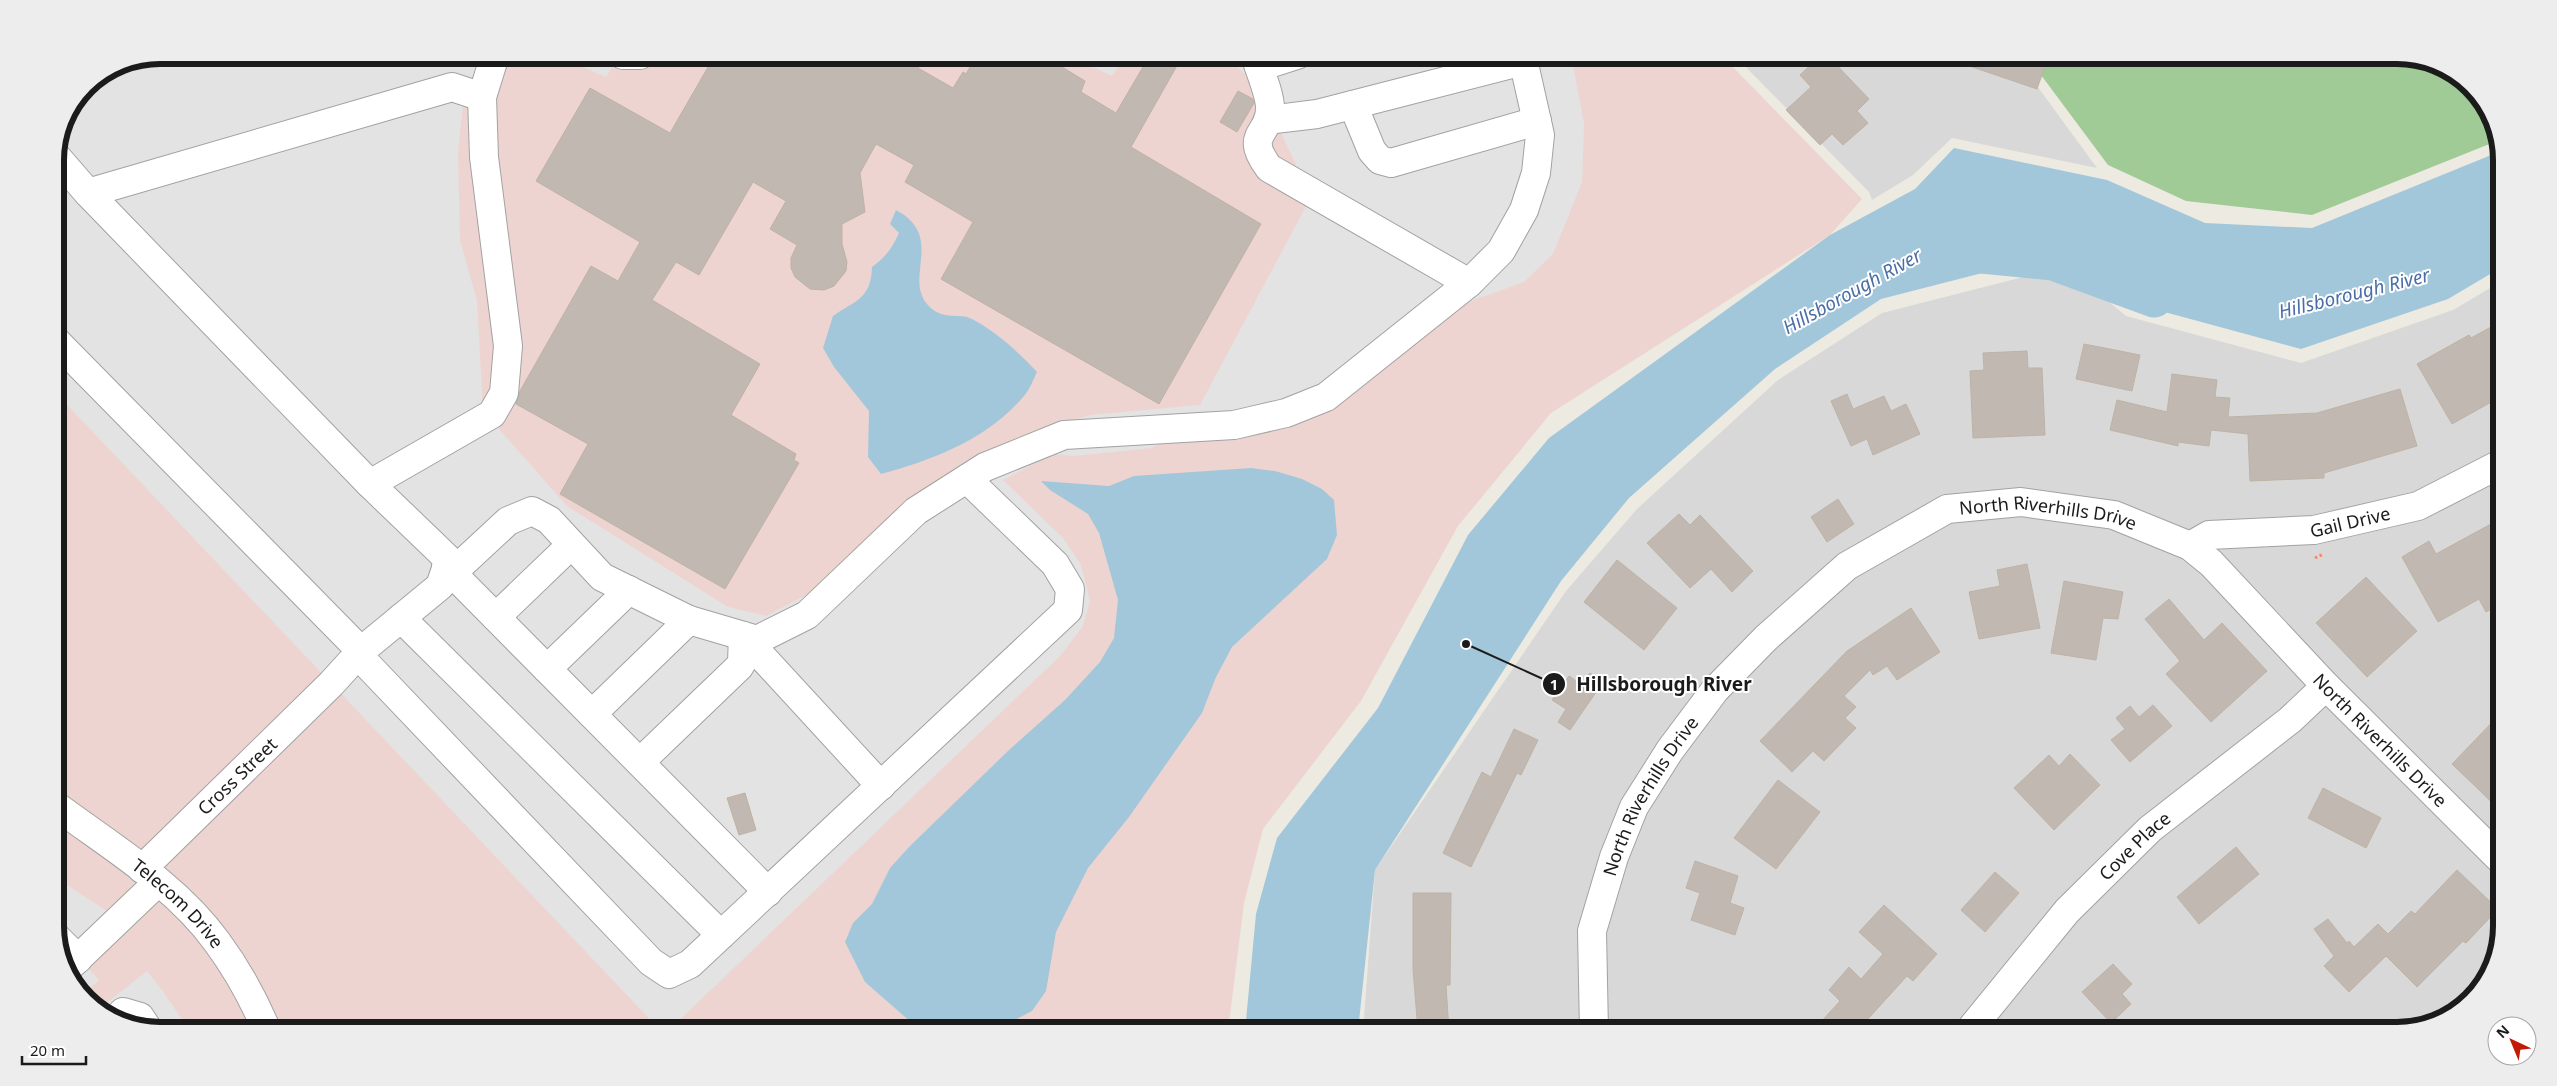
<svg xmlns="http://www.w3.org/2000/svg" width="2557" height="1086" font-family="'Noto Sans',sans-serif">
  <rect width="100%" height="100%" fill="#edeae1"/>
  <g fill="#d9d8d8">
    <polygon points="1734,55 2020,55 2032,79 2097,168 1952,138 1913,175 1872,200 1869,192"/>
    <polygon points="2066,266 2126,316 2301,363 2453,310 2502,281 2502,926 2494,966 2456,1013 2398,1031 1363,1031 1375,870 1566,591 1637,509 1778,380 1882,313"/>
  </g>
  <polygon fill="#eed4d0" points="160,55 1721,55 1862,199 1830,235 1551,413 1458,526 1361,701 1263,829 1244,903 1228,1031 160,1031 120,1023 76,990 55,934 55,153 63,119 86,85 120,63"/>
  <polygon fill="#a0cb96" points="2030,55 2397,55 2437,63 2481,96 2497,141 2312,215 2186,201 2108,165 2041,75"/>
  <g fill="#e3e3e3">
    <polygon points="160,55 513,55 501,58 465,86 458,152 460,240 477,301 483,411 567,506 728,607 766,616 814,591 901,515 1013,440 1090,415 1200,405 1311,197 1262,92 1226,55 1571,55 1584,123 1582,182 1553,254 1524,282 1463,304 1345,399 1171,437 1152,448 1074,456 1053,454 1003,480 1063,538 1081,565 1090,601 1083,626 1060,656 668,1031 661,1031 55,392 55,153 63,119 86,85 120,63"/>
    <polygon points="555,55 619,55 606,77"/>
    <polygon points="1068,55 1126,55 1112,76"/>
    <polygon points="55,877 131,927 88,968 99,980 83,995 76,990 55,934"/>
    <polygon points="147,971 162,990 190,1031 160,1031 120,1023 100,1008"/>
  </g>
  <g fill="#a2c7da">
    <polygon points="1954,148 2107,180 2205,223 2312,228 2501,151 2502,267 2448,299 2301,349 2135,304 2068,251 1881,299 1775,369 1629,498 1561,581 1375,870 1358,1031 1245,1031 1256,914 1277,838 1378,708 1468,535 1549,438 1830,235 1915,189"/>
    <path d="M 896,210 C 945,236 904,277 927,304 C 942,322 959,312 972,319 C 997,332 1018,352 1037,372 C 1033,380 1030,389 1024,396 C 988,439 933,460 881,474 L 868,457 L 869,411 L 834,367 L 823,348 L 833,316 C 856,300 871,299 872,267 C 886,257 892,248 899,233 L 890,224 Z"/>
    <polygon points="1251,468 1275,471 1302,479 1322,489 1334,500 1337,535 1327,559 1232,647 1216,677 1202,713 1129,817 1088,868 1056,932 1046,991 1032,1011 1007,1024 978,1030 912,1023 865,982 845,942 853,923 872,904 890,868 910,846 1009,750 1065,700 1100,662 1114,638 1118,600 1099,533 1088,514 1050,490 1041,481 1109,486 1134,476"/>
  </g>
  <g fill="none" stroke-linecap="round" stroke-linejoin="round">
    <polyline stroke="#a2c7da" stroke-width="39" points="1982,254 2053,261 2154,298"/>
  </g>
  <g fill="#c1b9b1" stroke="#beb2a4">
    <polygon points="715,55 751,55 770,66 776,55 925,55 918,68 953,88 963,72 966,74 977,55 1058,55 1054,62 1085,81 1081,92 1116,113 1150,55 1183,55 1131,147 1261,224 1159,404 941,279 973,222 905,182 914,165 876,144 860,173 865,212 842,224 842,244 847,262 846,271 834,286 824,290 810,289 795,277 791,268 791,258 797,245 770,229 786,201 753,182 699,275 676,262 652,300 760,364 731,415 796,454 794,460 799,463 725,589 560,494 588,444 516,404 520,391 591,266 618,281 640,242 536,181 590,88 670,133"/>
    <polygon points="1821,55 1827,55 1869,99 1857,111 1868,123 1843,145 1832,134 1820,145 1786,110 1811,87 1800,75"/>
    <polygon points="1946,55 2049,55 2037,89 1946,58"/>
    <polygon points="1238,91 1253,99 1254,103 1237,132 1220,122"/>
    <polygon points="2502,321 2502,396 2452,424 2417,364 2469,335 2471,338"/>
    <polygon points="2084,344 2140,355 2132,391 2076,379"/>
    <polygon points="2027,351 2028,368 2042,368 2045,435 1973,438 1970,371 1984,370 1983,353"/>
    <polygon points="2172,374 2217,380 2215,397 2230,398 2228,417 2317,413 2400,389 2417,446 2324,473 2324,478 2250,481 2248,434 2211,430 2209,446 2178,442 2178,446 2110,430 2117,400 2167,412"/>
    <polygon points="1847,394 1853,409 1884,396 1891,411 1906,404 1920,434 1873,455 1867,439 1851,446 1831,401"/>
    <polygon points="1838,499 1854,524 1827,542 1811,517"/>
    <polygon points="1679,514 1690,525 1700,515 1753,571 1732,592 1711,569 1690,588 1647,543"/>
    <polygon points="2502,518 2502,603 2486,612 2479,599 2438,622 2402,557 2429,541 2436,554"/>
    <polygon points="1617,560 1677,608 1644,650 1584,602"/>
    <polygon points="2027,564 2040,628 1979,639 1969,592 2000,586 1997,570"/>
    <polygon points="2366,577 2417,631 2367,677 2316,623"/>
    <polygon points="2064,581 2123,592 2118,619 2103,618 2096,660 2051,653"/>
    <polygon points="2169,599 2204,640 2222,623 2267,671 2211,722 2166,674 2180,661 2145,619"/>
    <polygon points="1911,608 1940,652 1897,680 1887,666 1873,675 1870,670 1844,696 1856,707 1845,718 1856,728 1824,761 1813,751 1792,772 1760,741 1847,651"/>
    <polygon points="1590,673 1603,682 1570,730 1558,722 1566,709 1552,700 1569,676 1582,685"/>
    <polygon points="2153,705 2172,726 2130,762 2111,740 2125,729 2116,718 2130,706 2139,717"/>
    <polygon points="2502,712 2502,812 2452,764"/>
    <polygon points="1514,729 1538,740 1521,775 1517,773 1471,867 1443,853 1482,772 1491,777"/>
    <polygon points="2070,754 2100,785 2054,830 2014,788 2049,755 2059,766"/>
    <polygon points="1778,780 1820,812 1776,869 1734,838"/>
    <polygon points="2323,788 2381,818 2366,848 2308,818"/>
    <polygon points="745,793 756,830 739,835 727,798"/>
    <polygon points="2236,847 2259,874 2199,924 2177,897"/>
    <polygon points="1695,861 1738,876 1730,903 1744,908 1735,935 1691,920 1700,893 1686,888"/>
    <polygon points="2457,870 2498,909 2466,943 2463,941 2417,987 2386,956 2349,992 2324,966 2334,956 2314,929 2328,919 2347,943 2349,941 2354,947 2378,924 2388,934 2411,911 2415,914"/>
    <polygon points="1995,872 2019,893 1985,932 1961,910"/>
    <polygon points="1413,893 1451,893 1450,985 1446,985 1449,1031 1418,1031 1413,969"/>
    <polygon points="1884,905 1937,954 1913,981 1907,976 1857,1031 1829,1031 1820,1023 1840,1001 1829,990 1849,967 1861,979 1883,954 1859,932"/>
    <polygon points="2113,964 2132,984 2122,994 2131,1004 2111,1023 2082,992"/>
  </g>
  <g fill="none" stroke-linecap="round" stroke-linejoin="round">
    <g stroke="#a2a2a2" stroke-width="30">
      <g id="minor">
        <polyline points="623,55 640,55"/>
        <path d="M 1255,55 C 1259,70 1270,93 1270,108 C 1270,136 1243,133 1269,168 L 1469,283 L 1501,251 L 1524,210 L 1536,173 L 1540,135 L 1522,55"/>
        <polyline points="1259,67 1297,55"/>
        <polyline points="1353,105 1372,151 1380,160 1391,163 1537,121"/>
        <polyline points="1268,120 1317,114 1523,61"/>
        <polyline points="55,155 88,193 452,87 482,97"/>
        <polyline points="88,193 370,484"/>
        <polyline points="55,340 361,651 331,684 142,869"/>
        <path id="s1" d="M 2190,546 L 2209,535 L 2314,530 L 2418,506 L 2502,463"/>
        <polyline points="446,567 768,892"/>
        <polyline points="452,573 508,521 532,511 549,520 602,577 689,620 757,640 807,615 916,511 985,467 1064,435 1234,425 1286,413 1326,397 1469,283"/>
        <polyline points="496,617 571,545"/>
        <polyline points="401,618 721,935"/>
        <polyline points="743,636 881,786"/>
        <polyline points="361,651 440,586 449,560 370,484 492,414 504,393 508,346 484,157 482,97 495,55"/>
        <polyline points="358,655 651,962 669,974 690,964 1068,610 1070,589 1055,564 967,479"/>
        <polyline points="547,669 629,590"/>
        <polyline points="592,714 689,620"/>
        <polyline points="640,762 739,667 742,662 743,636"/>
        <path id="s2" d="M 55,805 C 110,846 176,885 217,942 C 237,969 254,1000 267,1031"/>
        <polyline points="57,938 78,959"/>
        <polyline points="68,968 158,882"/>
        <polyline points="115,1020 123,1012 140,1017 148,1029"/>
        <path id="s3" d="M 1594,1031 L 1592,931 L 1614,857 L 1634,807 L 1670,750 L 1715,690 L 1766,638 L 1847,566 L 1947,509 L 2021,502 L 2114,515 L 2190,546 L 2211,563 L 2326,686 L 2502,861"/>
        <path id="s4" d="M 1969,1031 L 2067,911 L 2150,829 L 2290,720 L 2326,686"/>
      </g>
    </g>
    <polyline stroke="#f68869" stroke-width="3" stroke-dasharray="2.5 2.5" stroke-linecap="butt" points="2315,558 2324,554"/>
    <use href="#minor" stroke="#fff" stroke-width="28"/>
  </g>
  <g text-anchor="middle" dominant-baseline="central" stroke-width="4" stroke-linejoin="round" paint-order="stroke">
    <g font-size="18" fill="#1b1b1b" stroke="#fff">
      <text stroke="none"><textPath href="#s3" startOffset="772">North Riverhills Drive</textPath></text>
      <text stroke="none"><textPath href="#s1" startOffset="164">Gail Drive</textPath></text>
      <text stroke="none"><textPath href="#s3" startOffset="1192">North Riverhills Drive</textPath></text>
      <text transform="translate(237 776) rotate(-44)">Cross Street</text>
      <text stroke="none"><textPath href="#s3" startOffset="248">North Riverhills Drive</textPath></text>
      <text stroke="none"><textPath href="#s4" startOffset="249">Cove Place</textPath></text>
      <text stroke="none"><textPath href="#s2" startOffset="158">Telecom Drive</textPath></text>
    </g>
    <g font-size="19" font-style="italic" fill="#4b6ea7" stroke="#fff">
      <text transform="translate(1852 291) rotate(-29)">Hillsborough River</text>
      <text transform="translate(2354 293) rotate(-14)">Hillsborough River</text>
    </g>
  </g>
  <path d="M0 0H2557V1086H0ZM160 64H2397A96 96 0 0 1 2493 160V926A96 96 0 0 1 2397 1022H160A96 96 0 0 1 64 926V160A96 96 0 0 1 160 64Z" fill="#ededed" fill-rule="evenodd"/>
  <path fill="none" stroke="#1b1b1b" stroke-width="6" d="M160 64H2397A96 96 0 0 1 2493 160V926A96 96 0 0 1 2397 1022H160A96 96 0 0 1 64 926V160A96 96 0 0 1 160 64Z"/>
  <path fill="none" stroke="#1b1b1b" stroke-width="2" d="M1466 644L1554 684"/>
  <g fill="#1b1b1b" stroke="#fff" stroke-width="2">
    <circle cx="1466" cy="644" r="5"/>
    <circle cx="1554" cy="684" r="12"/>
  </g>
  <g font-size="15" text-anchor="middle" font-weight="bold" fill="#fff">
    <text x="1554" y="690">1</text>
  </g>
  <g font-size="19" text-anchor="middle" font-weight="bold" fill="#1b1b1b" stroke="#fff" stroke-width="4" stroke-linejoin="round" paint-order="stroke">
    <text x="1664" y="691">Hillsborough River</text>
  </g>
  <g transform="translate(2512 1041) rotate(316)"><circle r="24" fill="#ffffff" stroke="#a4a4a4"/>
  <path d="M0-4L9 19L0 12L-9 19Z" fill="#c11b05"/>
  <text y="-8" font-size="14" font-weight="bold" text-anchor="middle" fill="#1b1b1b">N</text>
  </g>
  <path d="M22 1056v8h64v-8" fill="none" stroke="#1b1b1b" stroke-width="2.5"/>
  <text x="30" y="1056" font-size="15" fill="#1b1b1b" stroke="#ffffff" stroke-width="4" paint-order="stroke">20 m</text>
</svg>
